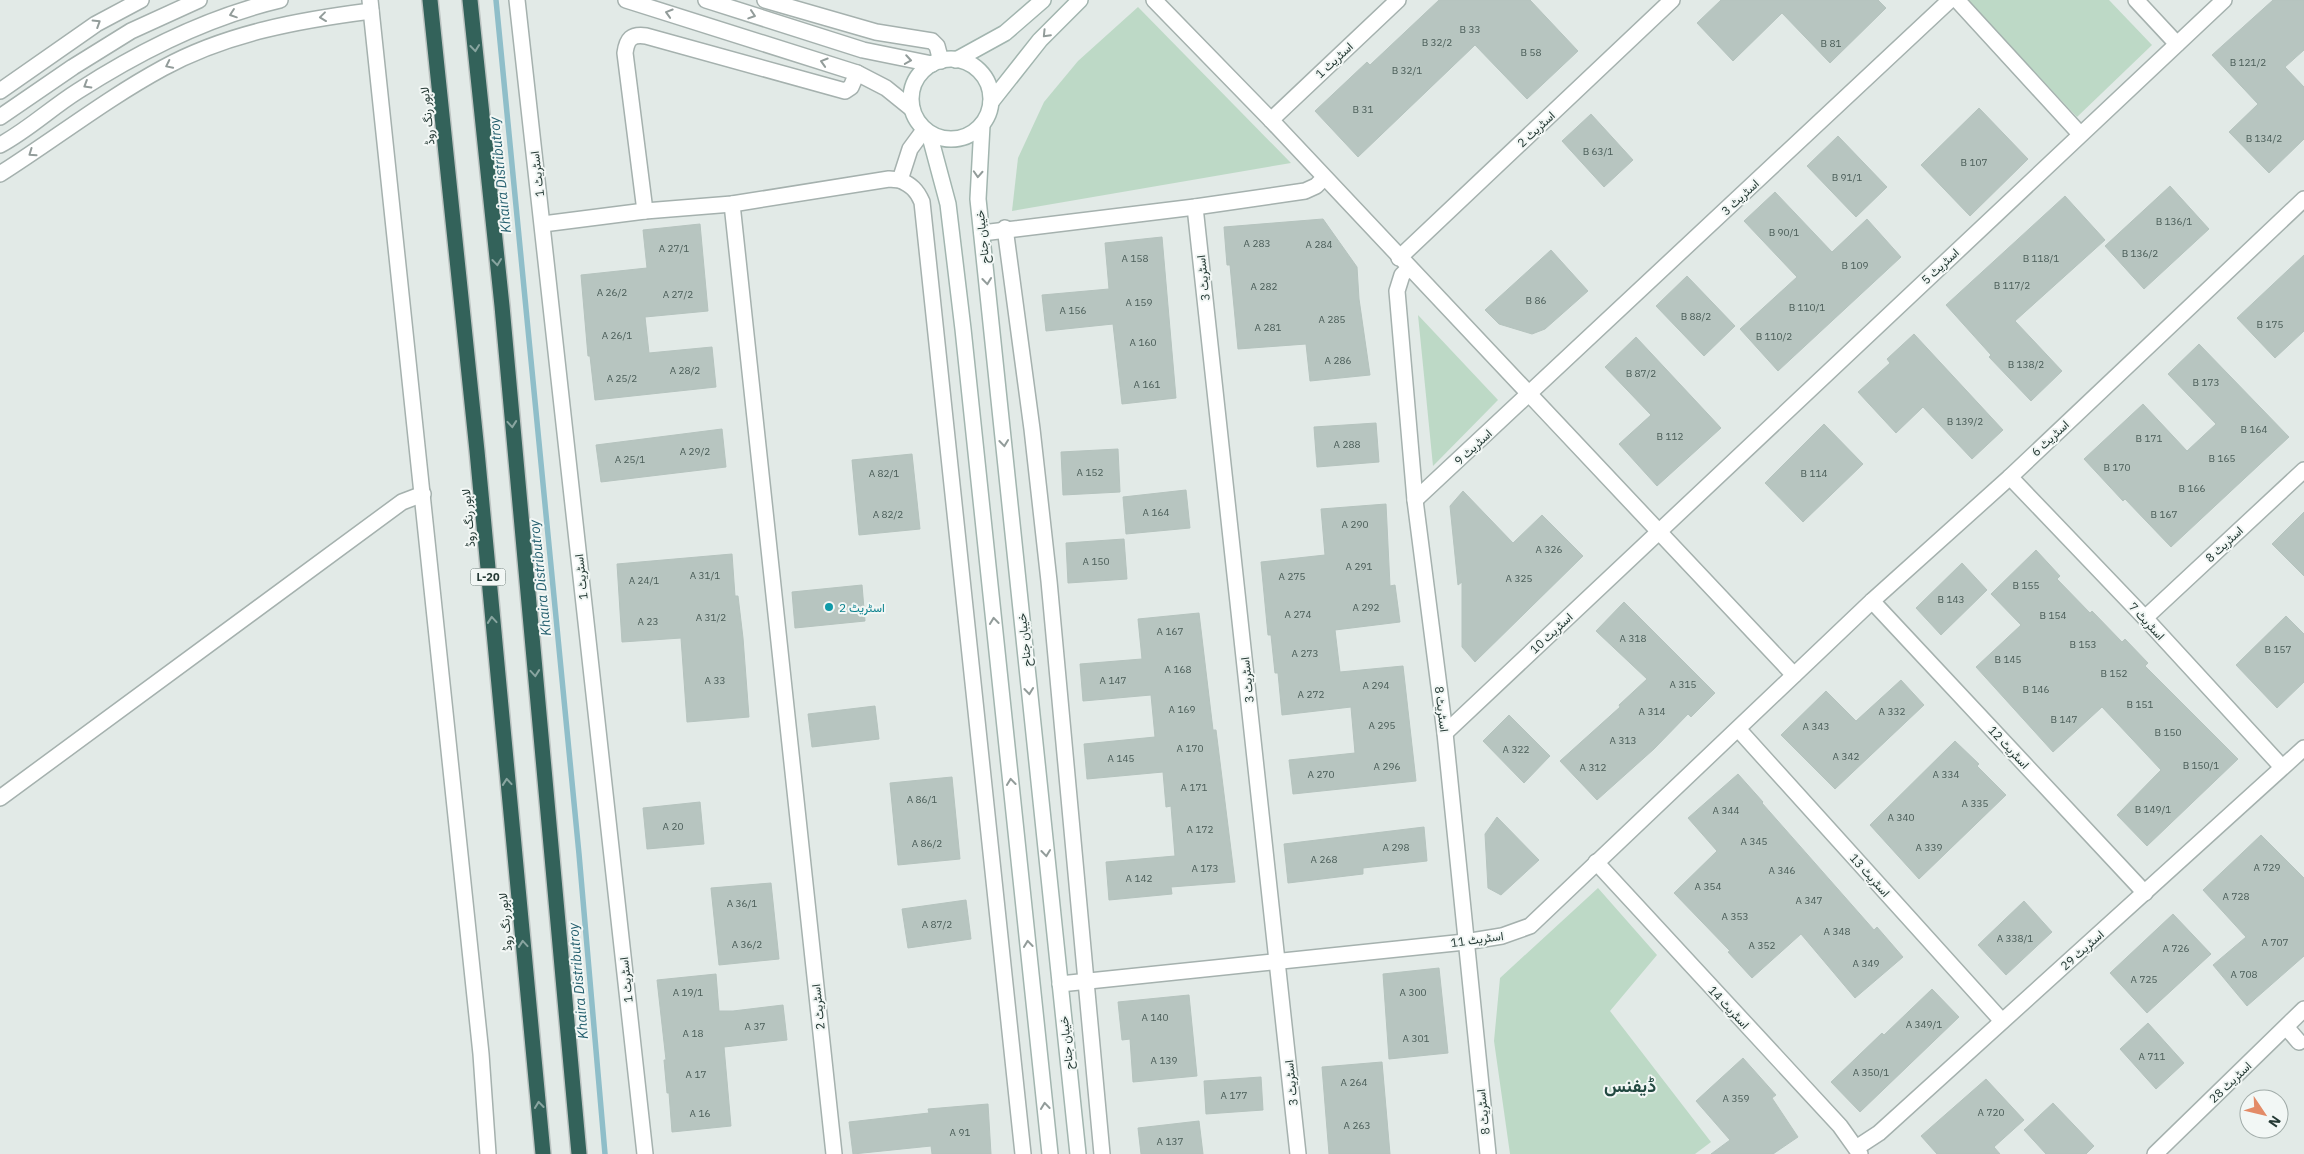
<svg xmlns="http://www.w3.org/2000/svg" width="2304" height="1154" font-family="'IBM Plex Sans',Vazirmatn,sans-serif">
  <rect width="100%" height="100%" fill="#e2eae7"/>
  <g fill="#bdd9c6">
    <polygon points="1966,0 2109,0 2152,45 2077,117"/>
    <polygon points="1138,7 1291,163 1012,211 1018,158 1044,102 1078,61"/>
    <polygon points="1418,315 1498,400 1433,466"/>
    <polygon points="1598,888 1657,955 1610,1011 1711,1142 1695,1154 1510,1154 1494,1041 1500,978"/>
  </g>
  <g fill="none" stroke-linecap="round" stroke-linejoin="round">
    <polyline stroke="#8fbec9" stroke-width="5.5" points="496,0 579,854 605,1154"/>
  </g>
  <g fill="#b7c5c0" stroke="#b5c3be">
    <polygon points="1439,0 1530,0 1578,51 1527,99 1475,45 1358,157 1315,111 1367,62 1370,65"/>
    <polygon points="1721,0 1878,0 1886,8 1830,63 1782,13 1733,61 1697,23"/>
    <polygon points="2273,0 2304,0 2304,50 2285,67 2304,87 2304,139 2269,173 2229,132 2258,104 2212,55"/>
    <polygon points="1979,108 2028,159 1970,216 1921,165"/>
    <polygon points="1591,114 1633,160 1604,187 1562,141"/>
    <polygon points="1838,136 1887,187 1856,217 1807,166"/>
    <polygon points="2170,186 2209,229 2144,289 2105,246"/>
    <polygon points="1775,192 1832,252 1867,219 1901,257 1778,371 1740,329 1797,277 1744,221"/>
    <polygon points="2065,196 2105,240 2015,321 2062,371 2031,401 1989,357 1991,355 1946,305"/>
    <polygon points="1323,219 1357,267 1359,299 1370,375 1310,381 1306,344 1238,349 1230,265 1227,265 1224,227"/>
    <polygon points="700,224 708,311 645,317 649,353 712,347 716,387 595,400 590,356 588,356 581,275 647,268 643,230"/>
    <polygon points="1162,237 1176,398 1122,404 1113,324 1046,331 1042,295 1109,289 1105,243"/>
    <polygon points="1551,250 1588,291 1545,329 1532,334 1499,324 1485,310"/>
    <polygon points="2304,255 2304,331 2275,358 2237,318"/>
    <polygon points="1687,276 1735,326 1704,356 1656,306"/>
    <polygon points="1914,334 2003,430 1972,459 1923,407 1896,433 1858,392 1890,363 1887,359"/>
    <polygon points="1636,337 1721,428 1657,486 1619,444 1651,415 1605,367"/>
    <polygon points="2199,344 2289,437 2171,547 2125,499 2123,501 2084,459 2143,404 2187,451 2216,424 2168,374"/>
    <polygon points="1376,423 1379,462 1317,467 1314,427"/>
    <polygon points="1824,424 1863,464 1803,522 1765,483"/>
    <polygon points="722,429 726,467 601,482 596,445"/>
    <polygon points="1118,449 1120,492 1063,495 1061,452"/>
    <polygon points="912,454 920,529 859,535 852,460"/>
    <polygon points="1186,490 1190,528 1126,534 1123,497"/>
    <polygon points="1463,491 1513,543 1542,515 1583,556 1475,662 1462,647 1462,582 1458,585 1450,506"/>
    <polygon points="1386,504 1390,586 1395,585 1400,622 1335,630 1340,672 1403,666 1416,781 1293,794 1289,760 1355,753 1351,707 1282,715 1278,673 1275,673 1271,635 1268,635 1261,562 1325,555 1321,509"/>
    <polygon points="2304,512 2304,576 2272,544"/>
    <polygon points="1124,539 1127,579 1068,583 1066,543"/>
    <polygon points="2036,550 2060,576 2057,579 2090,613 2092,611 2122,642 2125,639 2148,663 2145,666 2238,759 2147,846 2117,815 2161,770 2102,707 2053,752 1976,667 2021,625 1991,594"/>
    <polygon points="732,554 735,596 738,596 743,638 749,717 687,722 681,638 622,642 617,564"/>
    <polygon points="1962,563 1987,590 1941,635 1916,608"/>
    <polygon points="862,585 865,621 795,628 792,592"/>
    <polygon points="1624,602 1715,693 1691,717 1688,714 1654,749 1597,800 1560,761 1620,707 1619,705 1647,679 1596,631"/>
    <polygon points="1199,613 1213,730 1216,730 1235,882 1171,887 1172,894 1109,900 1106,862 1175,856 1171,806 1166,807 1163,772 1087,779 1084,744 1155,737 1151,695 1083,701 1080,664 1142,659 1138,619"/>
    <polygon points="2286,616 2304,634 2304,682 2277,708 2236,665"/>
    <polygon points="1901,680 1924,705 1835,789 1781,735 1826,691 1856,721"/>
    <polygon points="875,706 879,739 812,747 808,714"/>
    <polygon points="1509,715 1550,756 1524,783 1483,741"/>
    <polygon points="1955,741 1979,764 1977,766 2006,795 1919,879 1870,825"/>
    <polygon points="1738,774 1763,802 1762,803 1874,930 1877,927 1903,957 1855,998 1801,934 1752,978 1728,952 1730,951 1674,893 1717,851 1688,818"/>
    <polygon points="952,777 960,859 898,865 890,783"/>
    <polygon points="700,802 704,844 647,849 643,808"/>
    <polygon points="1497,817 1539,860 1501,895 1488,888 1485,834"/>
    <polygon points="1424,827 1427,861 1363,868 1363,874 1288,883 1284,844"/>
    <polygon points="2261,835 2304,878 2304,956 2247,1006 2213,965 2246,937 2203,890"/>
    <polygon points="771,883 779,959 719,965 711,888"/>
    <polygon points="966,900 971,939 908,948 902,909"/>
    <polygon points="2024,901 2052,932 2006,975 1978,945"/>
    <polygon points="2173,914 2211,954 2147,1013 2110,973"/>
    <polygon points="1439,968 1448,1053 1389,1059 1383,974"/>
    <polygon points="716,974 719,1011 733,1011 783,1005 787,1040 724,1047 731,1126 672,1132 669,1093 667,1093 664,1060 666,1060 657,980"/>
    <polygon points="1932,989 1959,1017 1860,1112 1831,1082 1882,1033 1884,1035"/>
    <polygon points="1189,995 1197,1076 1133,1082 1130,1039 1122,1040 1118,1002"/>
    <polygon points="2148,1023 2184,1063 2156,1089 2120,1049"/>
    <polygon points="1743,1058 1776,1095 1772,1098 1798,1137 1773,1154 1711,1154 1730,1140 1696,1101"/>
    <polygon points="1382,1062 1390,1154 1329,1154 1322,1067"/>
    <polygon points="1261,1077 1263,1110 1206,1114 1204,1081"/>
    <polygon points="1986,1079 2024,1120 1994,1147 2000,1154 1937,1154 1921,1136"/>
    <polygon points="2053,1103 2094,1146 2086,1154 2046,1154 2024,1130"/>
    <polygon points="988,1104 991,1154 932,1154 931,1146 853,1154 849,1122 929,1113 928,1109"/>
    <polygon points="1199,1121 1203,1154 1141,1154 1138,1128"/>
  </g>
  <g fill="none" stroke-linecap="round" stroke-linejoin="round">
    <g stroke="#a5b1ae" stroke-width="18">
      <g id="minor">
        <polyline points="517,0 645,1154"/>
        <polyline points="765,0 876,32 932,41 937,46 941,61"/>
        <polyline points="1154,0 1271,120 1794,675"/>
        <polyline points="1957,0 2080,134"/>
        <polyline points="2136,0 2177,44"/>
        <polyline points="0,91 96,24 141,0"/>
        <polyline points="1271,120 1398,0"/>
        <path d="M 0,174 C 55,139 106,99 163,68 C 227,33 300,20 371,11"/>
        <path d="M 900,180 C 911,185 917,190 922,202 L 1023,1154"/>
        <polyline points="732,204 834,1154"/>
        <polyline points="1195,207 1298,1154"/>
        <path d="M 645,211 L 625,53 C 627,39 631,34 646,36 L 845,91 L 851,87 L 857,73"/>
        <polyline points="543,224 645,211 732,204 889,179 900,180 910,149 924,130"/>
        <polyline points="1005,228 1032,429 1049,581 1102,1154"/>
        <polyline points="982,233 1195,207 1305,191 1316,186 1324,178"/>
        <polyline points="1399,258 1672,0"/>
        <polyline points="1409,268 1402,275 1397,291 1415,500 1445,733 1488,1154"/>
        <polyline points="2010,477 2145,618 2282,767"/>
        <polyline points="1415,500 1950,0"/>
        <polyline points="1872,601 2145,893"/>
        <polyline points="2145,618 2304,470"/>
        <polyline points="1739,730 2002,1021"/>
        <polyline points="1445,733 2224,0"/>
        <polyline points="0,798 402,502 423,494"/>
        <polyline points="2287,1028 2299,1042"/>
        <polyline points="1856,1148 1879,1133 2304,748"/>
      </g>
    </g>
    <g stroke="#a5b1ae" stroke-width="18">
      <g id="tertiary">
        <polyline points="370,0 481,1054 488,1154"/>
        <polyline points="626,0 857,73 886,88 912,109"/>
        <polyline points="706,0 863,50 932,64"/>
        <polyline points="0,117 73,67 131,31 199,0"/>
        <path d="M 0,145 C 28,130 51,108 78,91 C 140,51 208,17 280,0"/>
        <polyline points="1596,862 1840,1126 1860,1154"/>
        <polyline points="1060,984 1465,942 1502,936 1530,926 1872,601 2010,477 2304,199"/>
        <polyline points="2155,1154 2304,1009"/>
      </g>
    </g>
    <g stroke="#a2b5af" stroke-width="18">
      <g id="secondary">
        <circle cx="951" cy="99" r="40"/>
        <polyline points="956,60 1005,33 1043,0"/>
        <polyline points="991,102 1040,40 1080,0"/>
        <polyline points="982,125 978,199 1078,1154"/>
        <polyline points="929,133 948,204 963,329 1050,1154"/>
      </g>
    </g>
    <g stroke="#bdc4c2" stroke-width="18">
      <g id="motorway">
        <polyline points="430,0 477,451 543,1154"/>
        <polyline points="470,0 502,306 579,1154"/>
      </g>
    </g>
    <use href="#minor" stroke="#fff" stroke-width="15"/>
    <use href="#tertiary" stroke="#fff" stroke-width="15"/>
    <use href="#secondary" stroke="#fff" stroke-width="15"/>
    <use href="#motorway" stroke="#33625a" stroke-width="15"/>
  </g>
  <defs><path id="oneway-chevron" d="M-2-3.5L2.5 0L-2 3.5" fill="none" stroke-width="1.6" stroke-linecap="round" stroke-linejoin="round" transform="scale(1.25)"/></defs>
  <g stroke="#929c9a">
    <use href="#oneway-chevron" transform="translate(669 13) rotate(-163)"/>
    <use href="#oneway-chevron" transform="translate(233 14) rotate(161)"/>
    <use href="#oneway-chevron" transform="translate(752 15) rotate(18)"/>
    <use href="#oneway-chevron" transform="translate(323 17) rotate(173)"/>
    <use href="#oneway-chevron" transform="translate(97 23) rotate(-32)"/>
    <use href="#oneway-chevron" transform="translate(1046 34) rotate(134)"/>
    <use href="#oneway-chevron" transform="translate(908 60) rotate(9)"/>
    <use href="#oneway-chevron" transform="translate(824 62) rotate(-163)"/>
    <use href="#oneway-chevron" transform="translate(169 65) rotate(154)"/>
    <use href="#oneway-chevron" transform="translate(87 85) rotate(149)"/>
    <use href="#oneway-chevron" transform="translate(32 153) rotate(145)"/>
    <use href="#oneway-chevron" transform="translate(978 174) rotate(93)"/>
    <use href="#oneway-chevron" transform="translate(987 281) rotate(84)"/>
    <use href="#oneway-chevron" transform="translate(1004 443) rotate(84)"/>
    <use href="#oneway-chevron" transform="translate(994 621) rotate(-96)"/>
    <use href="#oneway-chevron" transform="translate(1029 691) rotate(84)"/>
    <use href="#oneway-chevron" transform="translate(1011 782) rotate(-96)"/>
    <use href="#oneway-chevron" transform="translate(1046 853) rotate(84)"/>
    <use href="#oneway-chevron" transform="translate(1028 944) rotate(-96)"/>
    <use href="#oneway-chevron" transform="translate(1045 1106) rotate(-96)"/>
  </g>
  <g stroke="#89a5a0">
    <use href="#oneway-chevron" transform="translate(475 48) rotate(84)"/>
    <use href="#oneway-chevron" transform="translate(497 262) rotate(84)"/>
    <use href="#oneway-chevron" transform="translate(512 424) rotate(85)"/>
    <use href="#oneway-chevron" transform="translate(492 620) rotate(-95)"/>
    <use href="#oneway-chevron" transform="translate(535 673) rotate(85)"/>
    <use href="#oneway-chevron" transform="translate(507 782) rotate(-95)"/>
    <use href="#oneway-chevron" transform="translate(523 944) rotate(-95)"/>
    <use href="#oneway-chevron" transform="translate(539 1105) rotate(-96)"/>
  </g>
  <circle fill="#0f9aa8" stroke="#f2f7f5" stroke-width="2" cx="829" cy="607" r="5"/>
  <g text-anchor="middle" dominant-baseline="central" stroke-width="4" stroke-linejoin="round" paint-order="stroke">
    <g font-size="10" fill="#495c57">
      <text x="1470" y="29">B 33</text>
      <text x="1437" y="42">B 32/2</text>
      <text x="1831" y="43">B 81</text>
      <text x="1531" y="52">B 58</text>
      <text x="2248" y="62">B 121/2</text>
      <text x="1407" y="70">B 32/1</text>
      <text x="1363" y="109">B 31</text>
      <text x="2264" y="138">B 134/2</text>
      <text x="1598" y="151">B 63/1</text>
      <text x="1974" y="162">B 107</text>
      <text x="1847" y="177">B 91/1</text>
      <text x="2174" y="221">B 136/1</text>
      <text x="1784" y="232">B 90/1</text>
      <text x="1257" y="243">A 283</text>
      <text x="1319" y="244">A 284</text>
      <text x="674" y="248">A 27/1</text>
      <text x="2140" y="253">B 136/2</text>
      <text x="1135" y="258">A 158</text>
      <text x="2041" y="258">B 118/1</text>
      <text x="1855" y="265">B 109</text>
      <text x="2012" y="285">B 117/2</text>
      <text x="1264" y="286">A 282</text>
      <text x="612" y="292">A 26/2</text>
      <text x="678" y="294">A 27/2</text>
      <text x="1536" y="300">B 86</text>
      <text x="1139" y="302">A 159</text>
      <text x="1807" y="307">B 110/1</text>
      <text x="1073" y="310">A 156</text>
      <text x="1696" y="316">B 88/2</text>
      <text x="1332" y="319">A 285</text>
      <text x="2270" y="324">B 175</text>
      <text x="1268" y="327">A 281</text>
      <text x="617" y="335">A 26/1</text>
      <text x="1774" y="336">B 110/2</text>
      <text x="1143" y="342">A 160</text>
      <text x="1338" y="360">A 286</text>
      <text x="2026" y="364">B 138/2</text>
      <text x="685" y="370">A 28/2</text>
      <text x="1641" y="373">B 87/2</text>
      <text x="622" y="378">A 25/2</text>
      <text x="2206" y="382">B 173</text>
      <text x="1147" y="384">A 161</text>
      <text x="1965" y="421">B 139/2</text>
      <text x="2254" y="429">B 164</text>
      <text x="1670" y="436">B 112</text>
      <text x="2149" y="438">B 171</text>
      <text x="1347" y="444">A 288</text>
      <text x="695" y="451">A 29/2</text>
      <text x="2222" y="458">B 165</text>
      <text x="630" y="459">A 25/1</text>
      <text x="2117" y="467">B 170</text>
      <text x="1090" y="472">A 152</text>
      <text x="884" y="473">A 82/1</text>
      <text x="1814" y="473">B 114</text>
      <text x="2192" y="488">B 166</text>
      <text x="1156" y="512">A 164</text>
      <text x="888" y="514">A 82/2</text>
      <text x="2164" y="514">B 167</text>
      <text x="1355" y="524">A 290</text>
      <text x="1549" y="549">A 326</text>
      <text x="1096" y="561">A 150</text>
      <text x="1359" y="566">A 291</text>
      <text x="705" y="575">A 31/1</text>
      <text x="1292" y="576">A 275</text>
      <text x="1519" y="578">A 325</text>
      <text x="644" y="580">A 24/1</text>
      <text x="2026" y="585">B 155</text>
      <text x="1951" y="599">B 143</text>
      <text x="1366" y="607">A 292</text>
      <text x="1298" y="614">A 274</text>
      <text x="2053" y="615">B 154</text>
      <text x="711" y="617">A 31/2</text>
      <text x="648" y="621">A 23</text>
      <text x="1170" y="631">A 167</text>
      <text x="1633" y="638">A 318</text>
      <text x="2083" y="644">B 153</text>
      <text x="2278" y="649">B 157</text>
      <text x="1305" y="653">A 273</text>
      <text x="2008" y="659">B 145</text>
      <text x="1178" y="669">A 168</text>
      <text x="2114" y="673">B 152</text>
      <text x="715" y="680">A 33</text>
      <text x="1113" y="680">A 147</text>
      <text x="1683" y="684">A 315</text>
      <text x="1376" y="685">A 294</text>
      <text x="2036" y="689">B 146</text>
      <text x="1311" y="694">A 272</text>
      <text x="2140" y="704">B 151</text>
      <text x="1182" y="709">A 169</text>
      <text x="1652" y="711">A 314</text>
      <text x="1892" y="711">A 332</text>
      <text x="2064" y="719">B 147</text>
      <text x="1382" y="725">A 295</text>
      <text x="1816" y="726">A 343</text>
      <text x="2168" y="732">B 150</text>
      <text x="1623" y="740">A 313</text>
      <text x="1190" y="748">A 170</text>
      <text x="1516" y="749">A 322</text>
      <text x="1846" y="756">A 342</text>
      <text x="1121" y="758">A 145</text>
      <text x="2201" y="765">B 150/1</text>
      <text x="1387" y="766">A 296</text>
      <text x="1593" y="767">A 312</text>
      <text x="1321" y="774">A 270</text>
      <text x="1946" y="774">A 334</text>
      <text x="1194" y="787">A 171</text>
      <text x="922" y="799">A 86/1</text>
      <text x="1975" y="803">A 335</text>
      <text x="2153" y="809">B 149/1</text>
      <text x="1726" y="810">A 344</text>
      <text x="1901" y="817">A 340</text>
      <text x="673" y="826">A 20</text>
      <text x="1200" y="829">A 172</text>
      <text x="1754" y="841">A 345</text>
      <text x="927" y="843">A 86/2</text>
      <text x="1396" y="847">A 298</text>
      <text x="1929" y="847">A 339</text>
      <text x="1324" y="859">A 268</text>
      <text x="2267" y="867">A 729</text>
      <text x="1205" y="868">A 173</text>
      <text x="1782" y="870">A 346</text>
      <text x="1139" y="878">A 142</text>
      <text x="1708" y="886">A 354</text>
      <text x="2236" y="896">A 728</text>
      <text x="1809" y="900">A 347</text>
      <text x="742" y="903">A 36/1</text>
      <text x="1735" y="916">A 353</text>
      <text x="937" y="924">A 87/2</text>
      <text x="1837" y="931">A 348</text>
      <text x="2015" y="938">A 338/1</text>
      <text x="2275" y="942">A 707</text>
      <text x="747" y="944">A 36/2</text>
      <text x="1762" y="945">A 352</text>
      <text x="2176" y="948">A 726</text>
      <text x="1866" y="963">A 349</text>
      <text x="2244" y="974">A 708</text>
      <text x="2144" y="979">A 725</text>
      <text x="688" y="992">A 19/1</text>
      <text x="1413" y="992">A 300</text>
      <text x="1155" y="1017">A 140</text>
      <text x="1924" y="1024">A 349/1</text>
      <text x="755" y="1026">A 37</text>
      <text x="693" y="1033">A 18</text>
      <text x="1416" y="1038">A 301</text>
      <text x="2152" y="1056">A 711</text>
      <text x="1164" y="1060">A 139</text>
      <text x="1871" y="1072">A 350/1</text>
      <text x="696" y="1074">A 17</text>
      <text x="1354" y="1082">A 264</text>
      <text x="1234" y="1095">A 177</text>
      <text x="1736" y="1098">A 359</text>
      <text x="1991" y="1112">A 720</text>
      <text x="700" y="1113">A 16</text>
      <text x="1357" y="1125">A 263</text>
      <text x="960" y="1132">A 91</text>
      <text x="1170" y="1141">A 137</text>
    </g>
    <rect fill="#f2f7f5" stroke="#62726e" stroke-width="1" x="470.5" y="568.5" width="35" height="17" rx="4"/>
    <g font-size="11" font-weight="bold" fill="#243934">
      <text x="488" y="577">L-20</text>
    </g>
    <g font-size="12" fill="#243934" stroke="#f2f7f5">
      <text transform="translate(1334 60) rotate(-43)">اسٹریٹ 1</text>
      <text transform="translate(427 116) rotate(-96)">لاہور رنگ روڈ</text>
      <text transform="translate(1536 129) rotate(-43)">اسٹریٹ 2</text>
      <text transform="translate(537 174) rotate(-97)">اسٹریٹ 1</text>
      <text transform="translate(1740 197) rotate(-43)">اسٹریٹ 3</text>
      <text transform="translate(982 237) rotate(-96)">خیبان جناح</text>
      <text transform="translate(1940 266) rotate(-43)">اسٹریٹ 5</text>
      <text transform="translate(1203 278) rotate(-96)">اسٹریٹ 3</text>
      <text transform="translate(2050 438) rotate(-43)">اسٹریٹ 6</text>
      <text transform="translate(1473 447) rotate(-43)">اسٹریٹ 9</text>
      <text transform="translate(468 518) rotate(-95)">لاہور رنگ روڈ</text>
      <text transform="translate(2224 544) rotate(-43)">اسٹریٹ 8</text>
      <text transform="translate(581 577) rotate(-96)">اسٹریٹ 1</text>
      <text transform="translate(2147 621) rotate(47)">اسٹریٹ 7</text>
      <text transform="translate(1551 633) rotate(-43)">اسٹریٹ 10</text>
      <text transform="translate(1024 640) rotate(-96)">خیبان جناح</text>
      <text transform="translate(1247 680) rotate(-96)">اسٹریٹ 3</text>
      <text transform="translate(1442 709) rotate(83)">اسٹریٹ 8</text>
      <text transform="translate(2009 747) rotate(47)">اسٹریٹ 12</text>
      <text transform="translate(1870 875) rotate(48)">اسٹریٹ 13</text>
      <text transform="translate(505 922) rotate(-95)">لاہور رنگ روڈ</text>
      <text transform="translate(1477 939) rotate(-8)">اسٹریٹ 11</text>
      <text transform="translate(2082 950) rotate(-42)">اسٹریٹ 29</text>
      <text transform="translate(626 980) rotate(-96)">اسٹریٹ 1</text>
      <text transform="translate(818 1007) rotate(-96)">اسٹریٹ 2</text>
      <text transform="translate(1729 1007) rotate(47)">اسٹریٹ 14</text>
      <text transform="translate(1066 1043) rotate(-96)">خیبان جناح</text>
      <text transform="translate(2230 1082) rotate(-44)">اسٹریٹ 28</text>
      <text transform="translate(1291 1083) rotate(-96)">اسٹریٹ 3</text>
      <text transform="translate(1483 1112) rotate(-96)">اسٹریٹ 8</text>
    </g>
    <g font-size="12" fill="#0d838f" stroke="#f2f7f5" text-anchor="start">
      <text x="839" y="607">اسٹریٹ 2</text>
    </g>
    <g font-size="14" font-style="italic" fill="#245f6e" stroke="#f2f7f5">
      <text transform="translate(500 175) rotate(-96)">Khaira Distributroy</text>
      <text transform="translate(540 578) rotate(-96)">Khaira Distributroy</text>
      <text transform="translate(578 981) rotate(-95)">Khaira Distributroy</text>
    </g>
    <g font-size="18" font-weight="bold" fill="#224941" stroke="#f2f7f5">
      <text x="1630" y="1085">ڈیفنس</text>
    </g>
  </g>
  <g transform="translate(2264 1114) rotate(125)"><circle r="24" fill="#f2f7f5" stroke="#a0aba8"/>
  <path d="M0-4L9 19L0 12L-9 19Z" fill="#e38b67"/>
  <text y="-8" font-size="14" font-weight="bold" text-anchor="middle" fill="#243934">N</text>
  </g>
</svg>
